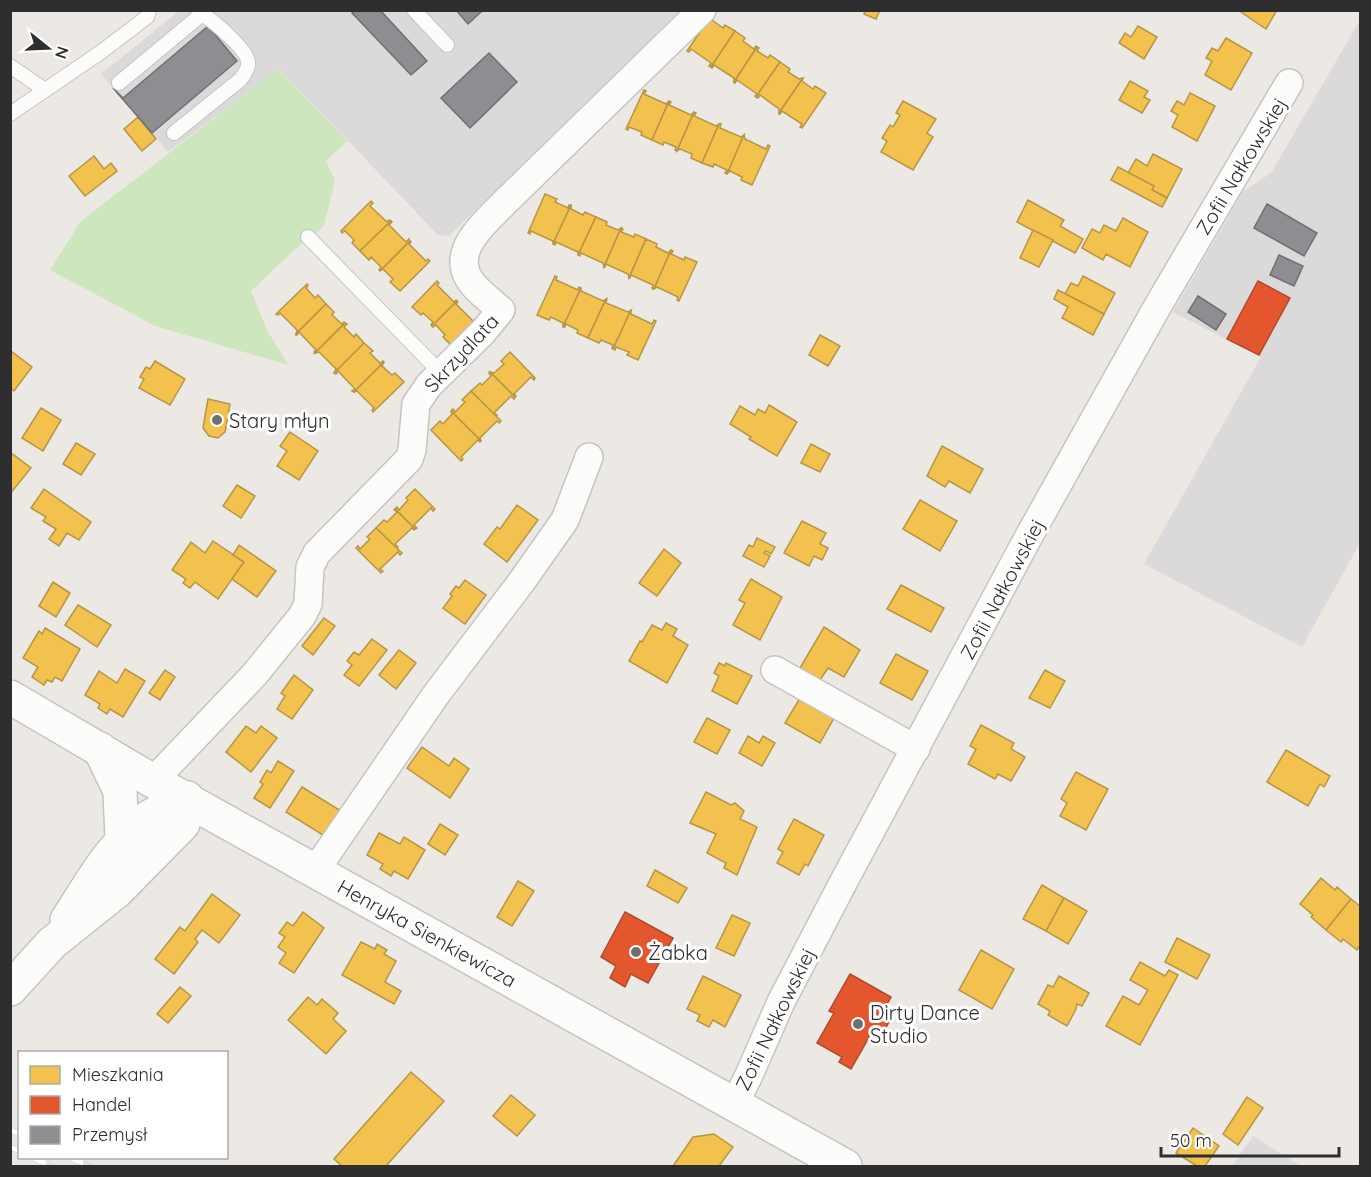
<svg xmlns="http://www.w3.org/2000/svg" width="1371" height="1177" font-family="Quicksand,sans-serif">
  <rect width="100%" height="100%" fill="#ece8e4"/>
  <g fill="#dcd9db">
    <polygon points="179,11 679,11 449,236 438,235 279,69 168,152 101,74"/>
    <polygon points="1360,20 1360,543 1302,647 1144,564 1261,357 1173,312 1243,192 1271,173"/>
    <polygon points="1253,1136 1301,1166 1232,1166"/>
  </g>
  <polygon fill="#cee6be" points="278,69 347,141 326,161 335,180 324,226 292,252 251,291 268,332 289,365 155,326 50,270 81,221"/>
  <g fill="#f2c14e" stroke="#b79544" stroke-width="1.5">
    <polygon points="880,10 876,19 864,14 865,10"/>
    <polygon points="1238,10 1277,10 1266,29"/>
    <polygon points="711,16 713,17 712,20 723,28 725,25 735,31 711,67 709,66 711,63 691,49 689,52 687,51"/>
    <polygon points="1138,26 1157,37 1144,59 1119,43 1125,33 1131,37"/>
    <polygon points="735,31 745,38 743,41 754,49 756,46 757,47 734,82 734,78 714,65 712,68 711,67"/>
    <polygon points="1226,38 1252,53 1231,90 1205,75 1212,61 1206,58 1212,48 1218,51"/>
    <polygon points="757,47 759,48 757,51 768,58 770,55 780,62 756,97 755,96 757,94 737,80 735,83 734,82"/>
    <polygon points="780,62 790,69 788,72 799,79 803,78 779,113 779,109 760,95 758,98 756,97"/>
    <polygon points="803,78 802,81 813,89 815,86 826,93 802,128 800,127 802,124 782,111 780,114 779,113"/>
    <polygon points="1130,81 1148,91 1144,97 1150,100 1142,113 1119,100"/>
    <polygon points="644,90 646,91 644,94 666,104 669,101 652,140 641,135 642,132 629,127 628,130 626,129"/>
    <polygon points="1190,93 1215,106 1197,141 1172,127 1178,115 1171,111 1177,101 1184,105"/>
    <polygon points="669,101 671,102 669,105 691,115 694,112 677,151 675,150 676,147 664,142 663,145 652,140"/>
    <polygon points="903,101 936,119 927,133 933,137 913,170 881,152 887,141 882,138 890,125 893,127 900,115 896,113"/>
    <polygon points="694,112 696,113 694,116 716,126 719,124 702,163 691,158 692,154 680,149 677,151"/>
    <polygon points="138,117 156,139 142,151 124,129"/>
    <polygon points="719,124 721,124 720,128 741,137 744,135 727,174 725,173 727,170 714,164 713,167 702,163"/>
    <polygon points="744,135 745,139 766,149 768,145 770,146 752,185 741,180 742,177 730,171 727,174"/>
    <polygon points="1153,154 1182,169 1167,198 1152,190 1154,186 1128,173 1136,159 1147,166"/>
    <polygon points="94,156 104,169 111,163 117,171 85,196 69,176"/>
    <polygon points="1118,167 1154,186 1152,190 1167,198 1162,207 1111,180"/>
    <polygon points="545,194 557,199 555,202 568,208 569,205 571,205 553,244 553,241 531,231 530,234 528,233"/>
    <polygon points="1028,200 1064,220 1060,226 1083,239 1075,253 1017,222"/>
    <polygon points="371,201 373,203 370,206 387,222 389,220 391,221 360,251 352,243 354,240 345,231 342,233 341,231"/>
    <polygon points="571,205 571,209 583,215 585,212 596,217 578,255 578,252 556,242 555,245 553,244"/>
    <polygon points="596,217 607,222 606,225 618,230 621,228 604,267 603,263 581,253 580,256 578,255"/>
    <polygon points="1123,218 1148,232 1130,267 1106,254 1103,260 1082,248 1092,229 1100,233 1104,225 1116,231"/>
    <polygon points="391,221 392,222 389,225 406,242 409,239 410,241 380,271 379,270 381,267 371,257 369,260 360,251"/>
    <polygon points="621,228 623,229 621,232 634,237 635,234 646,239 629,278 628,274 606,264 605,267 604,267"/>
    <polygon points="1033,230 1053,240 1039,267 1020,258"/>
    <polygon points="646,239 657,244 656,247 668,253 671,250 654,289 652,288 653,285 631,275 630,278 629,278"/>
    <polygon points="410,241 411,242 409,244 426,261 428,259 430,261 400,291 390,282 393,279 383,269 380,271"/>
    <polygon points="671,250 673,251 671,254 684,260 685,257 697,262 679,301 677,300 678,297 657,287 654,289"/>
    <polygon points="555,276 557,277 556,280 578,290 579,287 581,288 563,327 563,323 551,317 549,320 537,315"/>
    <polygon points="1083,276 1115,293 1104,314 1065,294 1071,283 1078,286"/>
    <polygon points="437,281 439,283 437,285 454,302 456,300 457,301 432,326 431,325 433,322 423,313 421,315 412,307"/>
    <polygon points="307,284 308,285 306,288 315,298 318,295 326,304 296,334 297,330 280,313 278,315 276,314"/>
    <polygon points="581,288 581,291 603,301 606,299 588,338 577,333 578,330 566,324 565,327 563,327"/>
    <polygon points="1058,290 1104,314 1093,335 1062,318 1068,307 1054,299"/>
    <polygon points="606,299 607,299 606,303 628,312 631,310 613,349 612,348 613,345 601,340 599,343 588,338"/>
    <polygon points="457,301 458,302 456,304 473,321 475,319 477,321 452,346 443,337 445,335 436,325 433,327 432,326"/>
    <polygon points="326,304 334,312 332,315 342,324 344,322 345,323 315,353 314,352 316,350 299,332 297,335 296,334"/>
    <polygon points="631,310 631,314 652,324 654,320 656,321 638,360 627,355 629,352 616,347 615,350 613,349"/>
    <polygon points="345,323 347,324 344,327 354,337 356,334 364,343 334,373 336,369 319,352 315,353"/>
    <polygon points="820,335 840,346 828,366 809,355"/>
    <polygon points="364,343 373,351 370,353 380,363 383,361 384,362 354,392 352,391 355,389 338,371 336,374 334,373"/>
    <polygon points="11,351 32,367 14,391 10,388"/>
    <polygon points="510,352 535,378 534,380 531,377 514,394 516,396 515,397 490,372 494,373 504,364 501,361"/>
    <polygon points="155,361 185,379 170,405 139,388 144,379 140,377 146,367 150,369"/>
    <polygon points="384,362 382,366 392,375 395,373 404,382 373,412 372,410 374,408 357,391 354,392"/>
    <polygon points="490,372 515,397 514,399 511,396 494,413 497,415 496,417 471,391 480,383 482,385 491,376 489,373"/>
    <polygon points="471,391 501,421 499,423 497,421 480,438 481,441 451,411 453,409 455,412 465,402 462,400"/>
    <polygon points="208,399 230,404 225,432 218,438 209,436 203,428"/>
    <polygon points="769,405 797,422 777,456 749,439 751,437 730,424 740,406 755,415 758,409 765,413"/>
    <polygon points="41,408 61,420 43,451 22,438"/>
    <polygon points="451,411 481,441 480,442 478,440 461,457 463,459 461,461 431,430 440,421 443,424 452,414"/>
    <polygon points="290,432 318,451 299,480 277,466 287,451 280,446"/>
    <polygon points="76,443 95,454 81,475 63,464"/>
    <polygon points="811,444 830,454 820,472 801,463"/>
    <polygon points="942,446 983,469 970,493 949,481 945,487 927,476"/>
    <polygon points="10,452 31,468 10,494"/>
    <polygon points="237,485 255,496 241,518 223,506"/>
    <polygon points="44,489 91,522 79,540 67,533 59,546 49,539 56,529 43,521 46,517 31,508"/>
    <polygon points="415,489 435,509 433,511 431,508 414,525 417,528 415,529 395,509 397,507 399,510 408,500 406,498"/>
    <polygon points="920,500 957,521 940,551 903,529"/>
    <polygon points="517,505 538,520 507,562 484,544 497,527 500,529"/>
    <polygon points="395,509 415,529 414,530 412,528 395,544 398,547 396,548 376,528 384,520 387,522 397,512 394,510"/>
    <polygon points="802,521 826,533 820,544 828,548 822,560 814,556 809,566 784,553"/>
    <polygon points="376,528 402,553 400,555 398,552 380,569 383,571 381,573 356,548 358,546 360,549 370,539 367,537"/>
    <polygon points="757,538 775,547 771,554 766,551 764,553 770,556 764,567 743,556 749,545 753,547"/>
    <polygon points="213,541 244,562 218,599 195,582 190,588 183,583 186,579 172,570 191,542 205,553"/>
    <polygon points="239,545 276,571 257,597 232,579 244,562 233,555"/>
    <polygon points="664,549 681,563 657,596 639,583"/>
    <polygon points="751,579 782,597 760,640 733,625 745,603 739,600"/>
    <polygon points="465,580 486,595 465,624 443,608 452,596 450,594 456,586 459,588"/>
    <polygon points="53,582 70,593 56,617 39,606"/>
    <polygon points="901,585 944,608 931,632 887,609"/>
    <polygon points="78,605 111,625 97,647 65,625"/>
    <polygon points="324,618 335,626 313,655 302,646"/>
    <polygon points="666,623 677,629 673,636 688,645 667,683 629,661 640,641 642,642 652,625 662,630"/>
    <polygon points="824,627 860,650 844,677 828,668 820,680 800,668"/>
    <polygon points="45,628 80,649 62,681 55,677 52,682 47,680 44,685 32,677 38,667 23,658 39,631 42,634"/>
    <polygon points="372,639 387,650 359,686 344,675 352,665 347,661 354,652 359,655"/>
    <polygon points="399,650 416,663 396,689 379,675"/>
    <polygon points="896,654 928,671 912,700 880,683"/>
    <polygon points="719,663 725,666 726,663 752,676 737,704 712,691 719,676 714,673"/>
    <polygon points="125,669 145,681 123,717 110,709 107,714 98,708 100,704 85,695 99,671 117,683"/>
    <polygon points="165,670 175,677 160,700 149,693"/>
    <polygon points="1045,670 1065,681 1050,708 1029,698"/>
    <polygon points="294,675 313,690 292,719 277,709 285,696 281,693"/>
    <polygon points="800,698 834,718 820,743 785,723"/>
    <polygon points="707,718 730,730 717,754 694,742"/>
    <polygon points="981,725 1014,743 1011,749 1025,757 1011,781 998,774 995,779 968,764 976,749 970,746"/>
    <polygon points="246,726 256,733 261,726 277,738 251,772 226,752"/>
    <polygon points="748,736 759,743 763,736 775,743 762,766 739,753"/>
    <polygon points="422,747 449,766 454,758 469,769 450,798 407,768"/>
    <polygon points="1286,750 1330,776 1324,787 1320,784 1308,806 1267,782"/>
    <polygon points="278,761 294,771 270,808 254,798 263,784 260,782 267,770 271,773"/>
    <polygon points="1076,772 1108,789 1086,830 1060,816 1067,803 1061,799"/>
    <polygon points="302,787 341,811 326,837 286,812"/>
    <polygon points="706,792 731,805 735,803 744,811 740,819 757,827 737,875 724,868 726,863 707,853 716,834 690,823"/>
    <polygon points="794,819 824,835 808,866 805,864 799,875 777,863 783,852 778,849"/>
    <polygon points="440,824 458,835 445,855 428,844"/>
    <polygon points="379,833 400,844 404,837 425,850 408,879 394,871 391,876 380,869 383,864 367,855"/>
    <polygon points="655,870 687,888 678,903 647,886"/>
    <polygon points="1321,878 1335,890 1337,887 1351,899 1326,930 1311,917 1313,915 1300,904"/>
    <polygon points="518,881 534,891 512,926 497,917"/>
    <polygon points="1042,885 1064,898 1046,931 1023,919"/>
    <polygon points="212,894 240,915 219,943 202,930 195,939 198,942 174,974 155,959 180,927 185,931"/>
    <polygon points="1064,898 1087,911 1068,944 1046,931"/>
    <polygon points="1351,899 1360,906 1360,945 1357,950 1343,939 1341,942 1326,930"/>
    <polygon points="303,912 324,928 294,973 279,963 286,953 278,947 285,937 279,933 287,922 293,926"/>
    <polygon points="732,915 750,923 734,956 716,948"/>
    <polygon points="1177,938 1210,955 1197,979 1165,962"/>
    <polygon points="361,942 375,949 377,944 387,950 384,954 396,961 385,982 401,991 394,1004 342,975"/>
    <polygon points="981,950 1014,969 992,1009 959,990"/>
    <polygon points="1140,962 1165,976 1169,970 1178,975 1140,1045 1106,1026 1123,996 1139,1005 1148,990 1130,980"/>
    <polygon points="703,976 741,995 725,1027 713,1020 709,1027 697,1021 700,1015 687,1009"/>
    <polygon points="1059,976 1089,993 1082,1006 1077,1004 1076,1009 1067,1026 1048,1015 1050,1011 1038,1004 1048,985 1053,987"/>
    <polygon points="180,987 191,996 168,1023 157,1014"/>
    <polygon points="308,997 317,1005 322,999 338,1013 333,1019 346,1031 326,1054 288,1020"/>
    <polygon points="411,1072 444,1101 386,1166 342,1166 334,1159"/>
    <polygon points="511,1095 535,1115 517,1136 493,1116"/>
    <polygon points="1247,1097 1263,1108 1238,1145 1223,1134"/>
    <polygon points="1193,1128 1219,1146 1205,1166 1197,1166 1176,1153"/>
    <polygon points="714,1134 733,1147 719,1166 673,1166 693,1137"/>
  </g>
  <g fill="#e4572e" stroke="#ad4b2e" stroke-width="1.5">
    <polygon points="1258,281 1290,298 1259,355 1227,339"/>
    <polygon points="625,912 673,938 648,983 631,974 625,987 610,978 616,966 601,957"/>
    <polygon points="850,974 891,997 885,1008 894,1013 880,1038 871,1034 851,1069 839,1062 842,1057 817,1043 834,1013 829,1011"/>
  </g>
  <g fill="#8d8d92" stroke="#707074" stroke-width="1.5">
    <polygon points="355,10 380,10 427,61 411,75 352,13"/>
    <polygon points="456,10 483,10 468,24"/>
    <polygon points="208,26 237,61 152,133 113,88 123,98"/>
    <polygon points="489,53 517,82 470,128 441,98"/>
    <polygon points="1267,204 1317,233 1304,256 1254,228"/>
    <polygon points="1279,255 1303,266 1294,286 1270,275"/>
    <polygon points="1198,296 1226,314 1216,330 1188,312"/>
  </g>
  <g fill="none" stroke-linecap="round" stroke-linejoin="round">
    <g stroke="#c5c4c5" stroke-width="16">
      <g id="lane">
        <polyline points="414,10 447,45"/>
        <polyline points="10,66 45,90"/>
        <polyline points="119,83 202,14 198,10"/>
        <polyline points="10,114 101,52 147,17 149,10"/>
        <path d="M 174,133 L 241,79 C 244,74 249,68 248,62 C 247,49 213,21 202,14"/>
        <polyline points="308,237 441,373"/>
      </g>
    </g>
    <g stroke="#c5c4c5" stroke-width="30">
      <g id="street">
        <polyline points="775,670 916,749"/>
        <path d="M 153,781 L 255,674 L 302,616 L 308,604 L 310,567 L 317,553 L 409,459 L 412,450 L 416,404 L 429,385 L 483,332 L 501,310 C 490,300 475,290 468,277 C 452,248 488,220 505,202 L 702,10"/>
        <polyline points="315,871 435,696 522,581 565,520 589,457"/>
        <polyline points="734,1105 749,1075 781,1002 844,881 1029,536 1156,309 1289,83"/>
      </g>
    </g>
    <g stroke="#c5c4c5" stroke-width="36">
      <g id="secondary">
        <polyline points="10,697 153,781 845,1166"/>
        <polyline points="100,749 120,791 122,839"/>
        <path d="M 67,920 C 91,883 112,843 149,817 C 161,810 175,804 187,798"/>
        <polyline points="10,989 52,943 117,891 183,824 187,798"/>
      </g>
    </g>
    <use href="#lane" stroke="#fcfcfb" stroke-width="14"/>
    <use href="#street" stroke="#fcfcfb" stroke-width="27"/>
    <use href="#secondary" stroke="#fcfcfb" stroke-width="33"/>
    <g stroke="#dfdfe1" stroke-width="7">
      <g id="rail">
        <polyline points="10,1130 20,1134"/>
        <polyline points="10,1147 20,1151"/>
        <polyline points="33,1158 52,1166"/>
        <polyline points="70,1158 90,1166"/>
      </g>
    </g>
    <use href="#rail" stroke="#fff" stroke-width="4.5" stroke-dasharray="14" stroke-linecap="butt"/>
  </g>
  <g fill="#706f6e" stroke="#fff" stroke-width="2">
    <circle cx="217" cy="420" r="6"/>
    <circle cx="636" cy="952" r="6"/>
    <circle cx="858" cy="1024" r="6"/>
  </g>
  <g text-anchor="middle" dominant-baseline="central" stroke-width="6" stroke-linejoin="round" paint-order="stroke">
    <g font-size="20" fill="#2e2e2e" stroke="#fff">
      <text transform="translate(1241 166) rotate(-59)">Zofii Nałkowskiej</text>
      <text transform="translate(461 353) rotate(-47)">Skrzydlata</text>
      <text transform="translate(1002 589) rotate(-62)">Zofii Nałkowskiej</text>
      <text transform="translate(427 933) rotate(29)">Henryka Sienkiewicza</text>
      <text transform="translate(775 1019) rotate(-64)">Zofii Nałkowskiej</text>
    </g>
    <g font-size="20" fill="#2e2e2e" stroke="#fff" text-anchor="start">
      <text x="229" y="420">Stary młyn</text>
      <text x="648" y="952">Żabka</text>
      <text x="870" y="1012">Dirty Dance<tspan x="870" dy="23">Studio</tspan></text>
    </g>
  </g>
  <rect width="1371" height="1177" fill="none" stroke="#2e2e2e" stroke-width="24"/>
  <rect x="18" y="1051" width="210" height="108" fill="#ffffff" stroke="#ababab" stroke-width="1.5"/>
  <rect x="30" y="1066" width="30" height="18" fill="#f2c14e" stroke="#ababab" stroke-width="1.5"/>
  <text x="72" y="1081" font-size="18" fill="#2e2e2e">Mieszkania</text>
  <rect x="30" y="1096" width="30" height="18" fill="#e4572e" stroke="#ababab" stroke-width="1.5"/>
  <text x="72" y="1111" font-size="18" fill="#2e2e2e">Handel</text>
  <rect x="30" y="1126" width="30" height="18" fill="#8d8d92" stroke="#ababab" stroke-width="1.5"/>
  <text x="72" y="1141" font-size="18" fill="#2e2e2e">Przemysł</text>
  <g transform="translate(48 48) rotate(108)" stroke="#ffffff" stroke-width="4.5" paint-order="stroke">
  <path d="M0-4.5L10 22L0 15L-10 22Z" fill="#2e2e2e"/>
  <text y="-9" font-size="16" font-weight="bold" text-anchor="middle" fill="#2e2e2e">N</text>
  </g>
  <path d="M1161 1147v9h178v-9" fill="none" stroke="#2e2e2e" stroke-width="3"/>
  <text x="1170" y="1147" font-size="18" fill="#2e2e2e" stroke="#ffffff" stroke-width="4.5" paint-order="stroke">50 m</text>
</svg>
